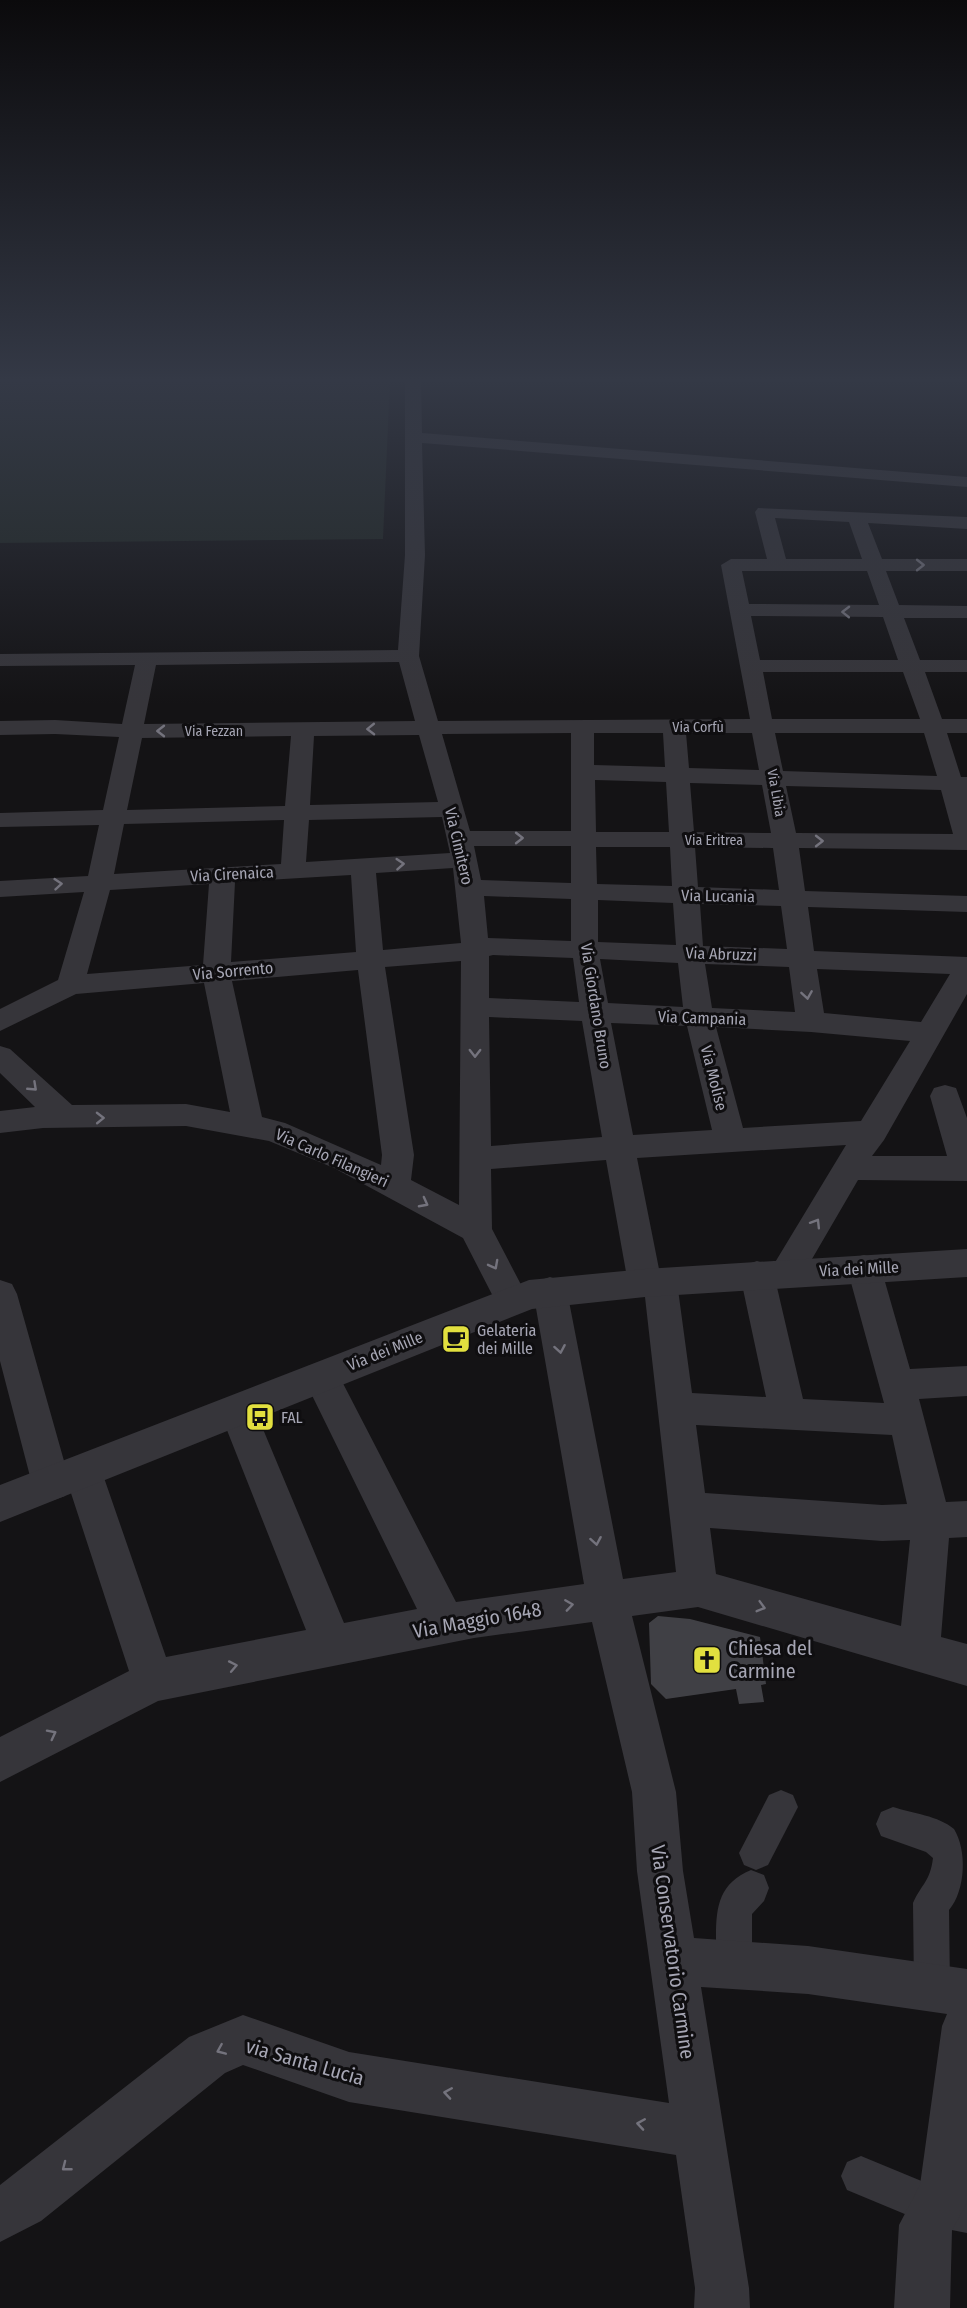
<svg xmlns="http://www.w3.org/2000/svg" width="967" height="2308" font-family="'Fira Sans Condensed',sans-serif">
  <rect width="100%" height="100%" fill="#141315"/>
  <polygon fill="#202723" points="0,381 390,381 383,539 0,543"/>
  <polygon fill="#404045" points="658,1616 690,1619 760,1637 766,1684 761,1685 764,1702 739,1704 736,1689 666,1699 651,1684 649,1623"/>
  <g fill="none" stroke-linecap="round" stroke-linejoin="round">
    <g fill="#36353a" fill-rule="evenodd">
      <polygon points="781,1790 793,1795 798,1807 768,1865 756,1870 744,1865 739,1853 769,1795"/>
      <path d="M 893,1807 C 912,1813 939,1816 954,1829 C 967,1850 966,1890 949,1910 L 950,1989 L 945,2002 L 932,2007 L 919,2002 L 914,1989 L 913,1903 C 922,1883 930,1882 933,1858 L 926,1852 L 881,1836 L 876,1824 L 881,1812 Z"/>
      <path d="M 751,1870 L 764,1875 L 769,1888 L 764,1901 L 752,1914 L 752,1965 L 747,1978 L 734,1983 L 721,1978 C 715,1964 716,1951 716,1936 C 716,1905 720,1883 751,1870 Z"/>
      <polygon points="861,2156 936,2187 967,2193 967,2233 936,2227 847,2190 841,2176 847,2162"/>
    </g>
    <path fill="#36353a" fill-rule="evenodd" d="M 405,381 L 421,381 L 422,433 L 967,477 L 967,487 L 422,443 L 425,555 L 419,656 L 438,721 L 750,719 L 721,565 L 731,559 L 767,559 L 755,512 L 758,508 L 967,517 L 967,529 L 868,523 L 882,559 L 967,559 L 967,571 L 886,571 L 899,605 L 967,606 L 967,618 L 904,618 L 920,660 L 967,660 L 967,672 L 925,672 L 942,719 L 967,719 L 967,733 L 947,733 L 961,777 L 967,777 L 967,850 L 799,848 L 805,891 L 967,896 L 967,912 L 808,907 L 814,951 L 967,957 L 967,994 L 884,1140 L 872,1156 L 947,1156 L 930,1096 L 934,1088 L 945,1085 L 956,1088 L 967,1118 L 967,1181 L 858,1180 L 798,1283 L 786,1287 L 776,1283 L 803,1399 L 884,1403 L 847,1268 L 852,1258 L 864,1255 L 876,1258 L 881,1268 L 910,1369 L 967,1366 L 967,1396 L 919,1399 L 946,1502 L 967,1501 L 967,1537 L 949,1538 L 941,1637 L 967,1644 L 967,1686 L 698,1607 L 632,1616 L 676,1792 L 683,1871 L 694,1938 L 808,1946 L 967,1969 L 967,2203 L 952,2230 L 950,2308 L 894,2308 L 899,2225 L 920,2185 L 942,2026 L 947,2014 L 808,1994 L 701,1987 L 749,2288 L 750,2308 L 694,2308 L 695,2288 L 676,2155 L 349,2102 L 243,2065 L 225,2073 L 41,2221 L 0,2242 L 0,2185 L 189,2037 L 243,2015 L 349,2052 L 669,2103 L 637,1871 L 632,1792 L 592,1622 L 474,1638 L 158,1701 L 0,1782 L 0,1737 L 129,1671 L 69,1487 L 65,1496 L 51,1501 L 37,1496 L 32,1484 L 0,1361 L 0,1280 L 12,1284 L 17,1294 L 66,1468 L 70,1460 L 83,1455 L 96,1460 L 102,1472 L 166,1657 L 306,1630 L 219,1410 L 224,1399 L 237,1394 L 250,1399 L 255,1410 L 344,1623 L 417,1609 L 303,1377 L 308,1366 L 321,1362 L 334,1366 L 456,1602 L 584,1584 L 533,1291 L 538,1281 L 550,1277 L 562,1281 L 567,1291 L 623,1579 L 676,1572 L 645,1297 L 633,1293 L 628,1283 L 606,1160 L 491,1169 L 492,1229 L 529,1300 L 524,1310 L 512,1314 L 500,1310 L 463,1238 L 334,1168 L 269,1141 L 186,1126 L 43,1128 L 0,1133 L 0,1111 L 35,1107 L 0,1073 L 0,1046 L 10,1049 L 72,1105 L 186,1104 L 230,1112 L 204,983 L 76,994 L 0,1031 L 0,1009 L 58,980 L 84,892 L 0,897 L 0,881 L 88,876 L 99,825 L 0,827 L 0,813 L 103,810 L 119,737 L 55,734 L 0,735 L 0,721 L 55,720 L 122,724 L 135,665 L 0,666 L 0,654 L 398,650 L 405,555 ZM 775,518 L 849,522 L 862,559 L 786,559 ZM 742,571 L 867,571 L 879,605 L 749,604 ZM 751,616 L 883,617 L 898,660 L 760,660 ZM 399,662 L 415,721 L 144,724 L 156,665 ZM 763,672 L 903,672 L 920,719 L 772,719 ZM 571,733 L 571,831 L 470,831 L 442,734 ZM 594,733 L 663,733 L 665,767 L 594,765 ZM 686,733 L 752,733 L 759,770 L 689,768 ZM 775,733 L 924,733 L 937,776 L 783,771 ZM 419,735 L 438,802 L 310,805 L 314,736 ZM 291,736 L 285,806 L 127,810 L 142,738 ZM 595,780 L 666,782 L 669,832 L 596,832 ZM 690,783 L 762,785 L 771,833 L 694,832 ZM 786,786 L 941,790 L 953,834 L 796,833 ZM 442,817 L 450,853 L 306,862 L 309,820 ZM 284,820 L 281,864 L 114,874 L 124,824 ZM 474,846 L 571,846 L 571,883 L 481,880 ZM 596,847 L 670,847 L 672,886 L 597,884 ZM 695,847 L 773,848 L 779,890 L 698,887 ZM 453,868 L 461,943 L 383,950 L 376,873 ZM 351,875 L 356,952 L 231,962 L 235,882 ZM 209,884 L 203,965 L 87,974 L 110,890 ZM 484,896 L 571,899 L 571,941 L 488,938 ZM 598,900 L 673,903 L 676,945 L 598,942 ZM 700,904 L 781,906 L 787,949 L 703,946 ZM 493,955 L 573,958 L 579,1002 L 489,998 L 489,956 ZM 600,959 L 678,963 L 683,1007 L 608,1003 ZM 461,961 L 459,1205 L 411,1180 L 414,1155 L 385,967 ZM 705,964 L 789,967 L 795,1012 L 712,1008 ZM 817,969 L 950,974 L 921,1022 L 824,1013 ZM 358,970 L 382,1155 L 381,1165 L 285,1123 L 262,1117 L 232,981 ZM 489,1017 L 582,1021 L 602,1137 L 491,1146 ZM 611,1023 L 687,1026 L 712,1130 L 633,1135 ZM 716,1027 L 811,1032 L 910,1041 L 861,1121 L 743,1128 ZM 846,1145 L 771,1269 L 769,1265 L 757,1261 L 745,1265 L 740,1275 L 766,1397 L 692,1393 L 677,1282 L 672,1272 L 659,1269 L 637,1158 ZM 696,1425 L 892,1435 L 907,1504 L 882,1505 L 705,1493 ZM 710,1528 L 882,1541 L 910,1540 L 901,1626 L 716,1574 Z"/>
    <polygon fill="#36353a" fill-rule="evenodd" points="967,1249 967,1277 645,1297 532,1309 0,1522 0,1485 529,1280 645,1269"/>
  </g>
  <defs><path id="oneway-chevron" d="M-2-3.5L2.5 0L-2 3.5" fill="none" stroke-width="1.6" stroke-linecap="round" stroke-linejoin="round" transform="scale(1.5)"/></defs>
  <g stroke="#74737d">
    <use href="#oneway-chevron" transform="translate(920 565)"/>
    <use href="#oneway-chevron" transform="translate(846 612) rotate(-179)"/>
    <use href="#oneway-chevron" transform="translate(371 729) rotate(179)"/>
    <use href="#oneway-chevron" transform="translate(161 731) rotate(180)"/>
    <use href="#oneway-chevron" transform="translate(519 838)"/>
    <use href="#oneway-chevron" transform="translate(819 841)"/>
    <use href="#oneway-chevron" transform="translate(400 864) rotate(-4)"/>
    <use href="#oneway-chevron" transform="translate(58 884) rotate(-5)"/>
    <use href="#oneway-chevron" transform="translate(807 995) rotate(81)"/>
    <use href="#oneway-chevron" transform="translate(475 1053) rotate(90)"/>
    <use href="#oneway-chevron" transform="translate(33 1087) rotate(43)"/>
    <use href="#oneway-chevron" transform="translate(100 1118) rotate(-1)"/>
    <use href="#oneway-chevron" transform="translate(424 1203) rotate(28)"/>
    <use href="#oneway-chevron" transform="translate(816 1223) rotate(-58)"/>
    <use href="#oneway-chevron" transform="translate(494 1265) rotate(62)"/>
    <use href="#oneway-chevron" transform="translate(560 1349) rotate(80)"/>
    <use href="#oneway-chevron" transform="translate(596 1541) rotate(80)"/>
    <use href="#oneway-chevron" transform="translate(569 1605) rotate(-8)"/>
    <use href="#oneway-chevron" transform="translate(761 1607) rotate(16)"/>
    <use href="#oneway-chevron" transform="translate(233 1666) rotate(-11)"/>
    <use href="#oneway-chevron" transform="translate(52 1734) rotate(-27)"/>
    <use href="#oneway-chevron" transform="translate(221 2050) rotate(157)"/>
    <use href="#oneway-chevron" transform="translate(448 2093) rotate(-171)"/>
    <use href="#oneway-chevron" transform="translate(641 2124) rotate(-171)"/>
    <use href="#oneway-chevron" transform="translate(66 2167) rotate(142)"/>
  </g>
  <linearGradient id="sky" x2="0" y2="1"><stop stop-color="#0b0a0c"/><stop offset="0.54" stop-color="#343946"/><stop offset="1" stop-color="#343946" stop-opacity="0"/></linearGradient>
  <rect width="967" height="704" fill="url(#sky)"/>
  <defs>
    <g id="cafe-square" transform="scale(1.5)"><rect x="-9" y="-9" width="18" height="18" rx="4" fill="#e2e03f" stroke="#0f0e10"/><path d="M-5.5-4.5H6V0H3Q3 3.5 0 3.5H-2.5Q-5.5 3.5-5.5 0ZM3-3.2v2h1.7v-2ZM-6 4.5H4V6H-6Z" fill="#111"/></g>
    <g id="bus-square" transform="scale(1.5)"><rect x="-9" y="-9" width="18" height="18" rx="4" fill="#e2e03f" stroke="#0f0e10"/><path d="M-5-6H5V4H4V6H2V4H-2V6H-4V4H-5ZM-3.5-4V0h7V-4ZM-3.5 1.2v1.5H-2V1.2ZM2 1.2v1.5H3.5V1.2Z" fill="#111"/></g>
    <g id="church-square" transform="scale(1.5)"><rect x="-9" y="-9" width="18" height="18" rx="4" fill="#e2e03f" stroke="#0f0e10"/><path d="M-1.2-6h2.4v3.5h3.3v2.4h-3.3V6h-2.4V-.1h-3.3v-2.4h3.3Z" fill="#111"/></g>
  </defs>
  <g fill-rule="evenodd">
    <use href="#cafe-square" x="456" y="1339"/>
    <use href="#bus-square" x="260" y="1417"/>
    <use href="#church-square" x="707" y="1660"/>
  </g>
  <g text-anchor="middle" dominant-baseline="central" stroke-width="6" stroke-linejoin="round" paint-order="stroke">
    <g font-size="14" fill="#a6a6b4" stroke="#0f0e10">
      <text x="698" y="727">Via Corfù</text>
      <text x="214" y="731">Via Fezzan</text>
      <text transform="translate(776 793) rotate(80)">Via Libia</text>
      <text x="714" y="840">Via Eritrea</text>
    </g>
    <g font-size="16" fill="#a6a6b4" stroke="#0f0e10">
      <text transform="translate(459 846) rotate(77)">Via Cimitero</text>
      <text transform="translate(232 874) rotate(-3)">Via Cirenaica</text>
      <text transform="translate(718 896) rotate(1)">Via Lucania</text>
      <text transform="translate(721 954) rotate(2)">Via Abruzzi</text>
      <text transform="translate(233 971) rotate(-5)">Via Sorrento</text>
      <text transform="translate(596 1006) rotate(81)">Via Giordano Bruno</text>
      <text transform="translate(702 1018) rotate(2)">Via Campania</text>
      <text transform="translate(714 1078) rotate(76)">Via Molise</text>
      <text transform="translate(332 1158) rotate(24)">Via Carlo Filangieri</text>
      <text transform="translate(859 1269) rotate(-3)">Via dei Mille</text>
      <text transform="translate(385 1351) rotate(-22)">Via dei Mille</text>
    </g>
    <g font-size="16" fill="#a6a6b4" stroke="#0f0e10" text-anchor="start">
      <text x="477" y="1330">Gelateria<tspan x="477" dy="18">dei Mille</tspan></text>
      <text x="281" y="1417">FAL</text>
    </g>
    <g font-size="20" fill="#a6a6b4" stroke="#0f0e10">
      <text transform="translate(477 1620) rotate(-10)">Via Maggio 1648</text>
      <text transform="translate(673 1952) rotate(82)">Via Conservatorio Carmine</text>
      <text transform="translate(305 2062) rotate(16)">via Santa Lucia</text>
    </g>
    <g font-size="20" fill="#a6a6b4" stroke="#0f0e10" text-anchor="start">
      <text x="728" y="1648">Chiesa del<tspan x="728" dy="23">Carmine</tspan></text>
    </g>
  </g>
</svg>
